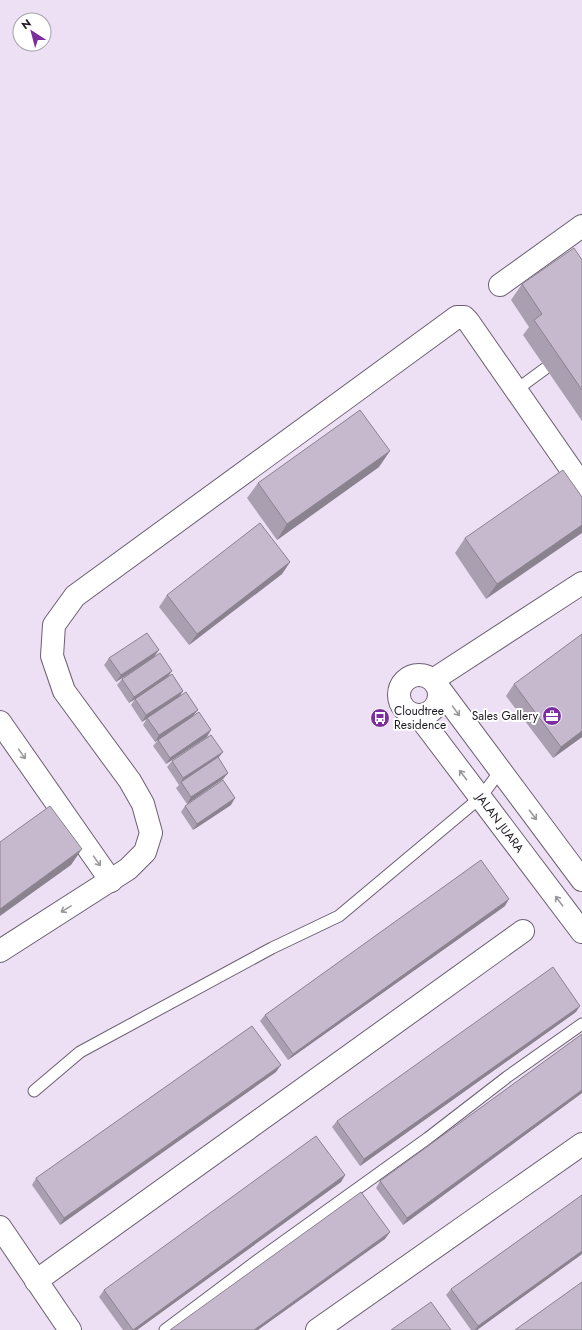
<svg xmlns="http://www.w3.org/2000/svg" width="582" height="1330" font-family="Jost,sans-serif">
  <rect width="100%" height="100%" fill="#ede0f4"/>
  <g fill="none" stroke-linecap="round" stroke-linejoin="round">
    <g stroke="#6b5f71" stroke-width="13">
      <g id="lane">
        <polyline points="516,390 546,368"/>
        <polyline points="34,1091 80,1052 272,948 339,916 481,797 500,771"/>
        <polyline points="165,1330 258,1260 428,1138 507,1077 582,1024"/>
      </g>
    </g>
    <g stroke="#6b5f71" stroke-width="24">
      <g id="street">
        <polyline points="500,285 582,226"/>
        <circle cx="419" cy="695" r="20"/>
        <polyline points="433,680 582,880"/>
        <polyline points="433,680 582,583"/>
        <polyline points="418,715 582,932"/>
        <polyline points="0,722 111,881"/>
        <polyline points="0,951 128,869 145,852 151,833 143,804 130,781 64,691 52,656 54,625 75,596 457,317 464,317 468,321 582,485"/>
        <polyline points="0,1227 70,1330"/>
        <polyline points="36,1281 523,931"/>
        <polyline points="317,1330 582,1144"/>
      </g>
    </g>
    <use href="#lane" stroke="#fff" stroke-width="11"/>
    <use href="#street" stroke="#fff" stroke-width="22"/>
  </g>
  <g fill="#aa9fb0">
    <polygon points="582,260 582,421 523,335 529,327 511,300 522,284"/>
    <polygon points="379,467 277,540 247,498 258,483"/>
    <polygon points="582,497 486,599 455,553 465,538"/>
    <polygon points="290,562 282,574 189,645 159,607 167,595"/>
    <polygon points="159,650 154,656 167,677 183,691 179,697 142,722 131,705 135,699 129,703 117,685 122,679 142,665 116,682 104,665 109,658"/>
    <polygon points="514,684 582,737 553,758 506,696"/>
    <polygon points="193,716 207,737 166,764 153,746 158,740 155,742 143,725 147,718"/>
    <polygon points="223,752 218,758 228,773 223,779 187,804 176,788 179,785 167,767 172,761"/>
    <polygon points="231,805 193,830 181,812 185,806"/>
    <polygon points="505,906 288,1060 260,1021 265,1015"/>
    <polygon points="576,1012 360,1166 332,1127 337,1121"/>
    <polygon points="582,1034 582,1093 403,1225 376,1188 380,1181"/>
    <polygon points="276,1072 60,1225 32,1185 36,1178"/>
    <polygon points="345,1175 341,1182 137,1330 123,1330 99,1297 104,1290"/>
    <polygon points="582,1195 582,1254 477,1330 471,1330 446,1295 451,1289"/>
  </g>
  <g fill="#8b8290">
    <polygon points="390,451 379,467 277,540 287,524"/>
    <polygon points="582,525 582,533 486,599 497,584"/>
    <polygon points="290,562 282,574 189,645 197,634"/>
    <polygon points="159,650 154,657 116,682 121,675"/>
    <polygon points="172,671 167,678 129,703 134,697"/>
    <polygon points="183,691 179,697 142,722 146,715"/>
    <polygon points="198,710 193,716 155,742 159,735"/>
    <polygon points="211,730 207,737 166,764 170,758"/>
    <polygon points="582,731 582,737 553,758 561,747"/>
    <polygon points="223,752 218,758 181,782 183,778"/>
    <polygon points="228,773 223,779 187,804 191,797"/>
    <polygon points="235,798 231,805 193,830 197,824"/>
    <polygon points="82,849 71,865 0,916 0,909"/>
    <polygon points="509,899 505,906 288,1060 293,1054"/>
    <polygon points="580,1006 576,1012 360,1166 364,1159"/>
    <polygon points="281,1065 276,1072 60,1225 64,1218"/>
    <polygon points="582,1090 582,1093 403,1225 407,1218"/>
    <polygon points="345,1175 341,1182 137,1330 133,1330"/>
    <polygon points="390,1232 385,1239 258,1330 254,1330"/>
    <polygon points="582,1251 582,1254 477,1330 475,1330 478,1326"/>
  </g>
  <g fill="#c6b9cd" stroke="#8b8290">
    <polygon points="574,248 582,260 582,390 534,320 542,314 522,284"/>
    <polygon points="360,410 390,451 287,524 258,483"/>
    <polygon points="563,470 582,497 582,525 497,584 465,538"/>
    <polygon points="260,523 290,562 197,634 167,595"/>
    <polygon points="147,633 159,650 121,675 109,658"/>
    <polygon points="582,634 582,731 561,747 514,684"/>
    <polygon points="160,653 172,671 134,697 122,679"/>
    <polygon points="172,674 183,691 146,715 135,699"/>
    <polygon points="186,692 198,710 159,735 147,718"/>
    <polygon points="199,712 211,730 170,758 158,740"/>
    <polygon points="211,735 223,752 183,778 172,761"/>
    <polygon points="218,757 228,773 191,797 181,782"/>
    <polygon points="223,780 235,798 197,824 185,806"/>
    <polygon points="50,806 82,849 0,909 0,842"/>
    <polygon points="481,860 509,899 293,1054 265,1015"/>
    <polygon points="553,967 580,1006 364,1159 337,1121"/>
    <polygon points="252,1026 281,1065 64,1218 36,1178"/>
    <polygon points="582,1034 582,1090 407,1218 380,1181"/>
    <polygon points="316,1136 345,1175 133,1330 104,1290"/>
    <polygon points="361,1192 390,1232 254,1330 170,1330"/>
    <polygon points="582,1195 582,1251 478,1326 451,1289"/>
    <polygon points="582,1282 582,1330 515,1330"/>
    <polygon points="431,1302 451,1330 391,1330"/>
  </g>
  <defs><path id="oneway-shaft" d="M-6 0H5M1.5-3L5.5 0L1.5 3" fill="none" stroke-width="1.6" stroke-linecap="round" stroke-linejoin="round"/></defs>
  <g stroke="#99989b">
    <use href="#oneway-shaft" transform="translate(456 711) rotate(54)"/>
    <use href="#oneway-shaft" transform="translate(22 754) rotate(55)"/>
    <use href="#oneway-shaft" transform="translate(463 775) rotate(-127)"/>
    <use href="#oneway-shaft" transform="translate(533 815) rotate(53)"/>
    <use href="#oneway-shaft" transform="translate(97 861) rotate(55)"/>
    <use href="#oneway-shaft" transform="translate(559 901) rotate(-127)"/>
    <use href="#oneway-shaft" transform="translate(66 909) rotate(148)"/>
  </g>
  <defs>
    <g id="office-disc" transform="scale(1)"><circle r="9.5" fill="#7c2d9e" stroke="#fff"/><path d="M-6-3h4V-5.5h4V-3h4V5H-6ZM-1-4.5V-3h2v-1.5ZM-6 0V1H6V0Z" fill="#fff"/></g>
    <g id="bus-disc" transform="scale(1)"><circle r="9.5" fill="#7c2d9e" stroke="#fff"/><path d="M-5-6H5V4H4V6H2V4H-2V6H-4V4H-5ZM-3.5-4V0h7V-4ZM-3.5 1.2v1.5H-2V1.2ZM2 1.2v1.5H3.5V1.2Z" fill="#fff"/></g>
  </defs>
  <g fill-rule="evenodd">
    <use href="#office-disc" x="552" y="716"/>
    <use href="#bus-disc" x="380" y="718"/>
  </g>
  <g text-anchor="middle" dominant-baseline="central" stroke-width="4" stroke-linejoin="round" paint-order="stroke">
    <g font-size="12" fill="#1d1920" stroke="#fff" text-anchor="start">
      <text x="394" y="711">Cloudtree<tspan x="394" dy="14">Residence</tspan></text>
      <text x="538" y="716" text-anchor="end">Sales Gallery</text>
    </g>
    <g font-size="12" fill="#1d1920" stroke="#fff">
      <text transform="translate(500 823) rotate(53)">JALAN JUARA</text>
    </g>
  </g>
  <g transform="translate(32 32) rotate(324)"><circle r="19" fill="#ffffff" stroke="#a5a3a6"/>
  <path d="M0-3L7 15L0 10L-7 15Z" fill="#7c2d9e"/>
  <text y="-6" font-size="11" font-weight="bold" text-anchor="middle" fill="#1d1920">N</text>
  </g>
</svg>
